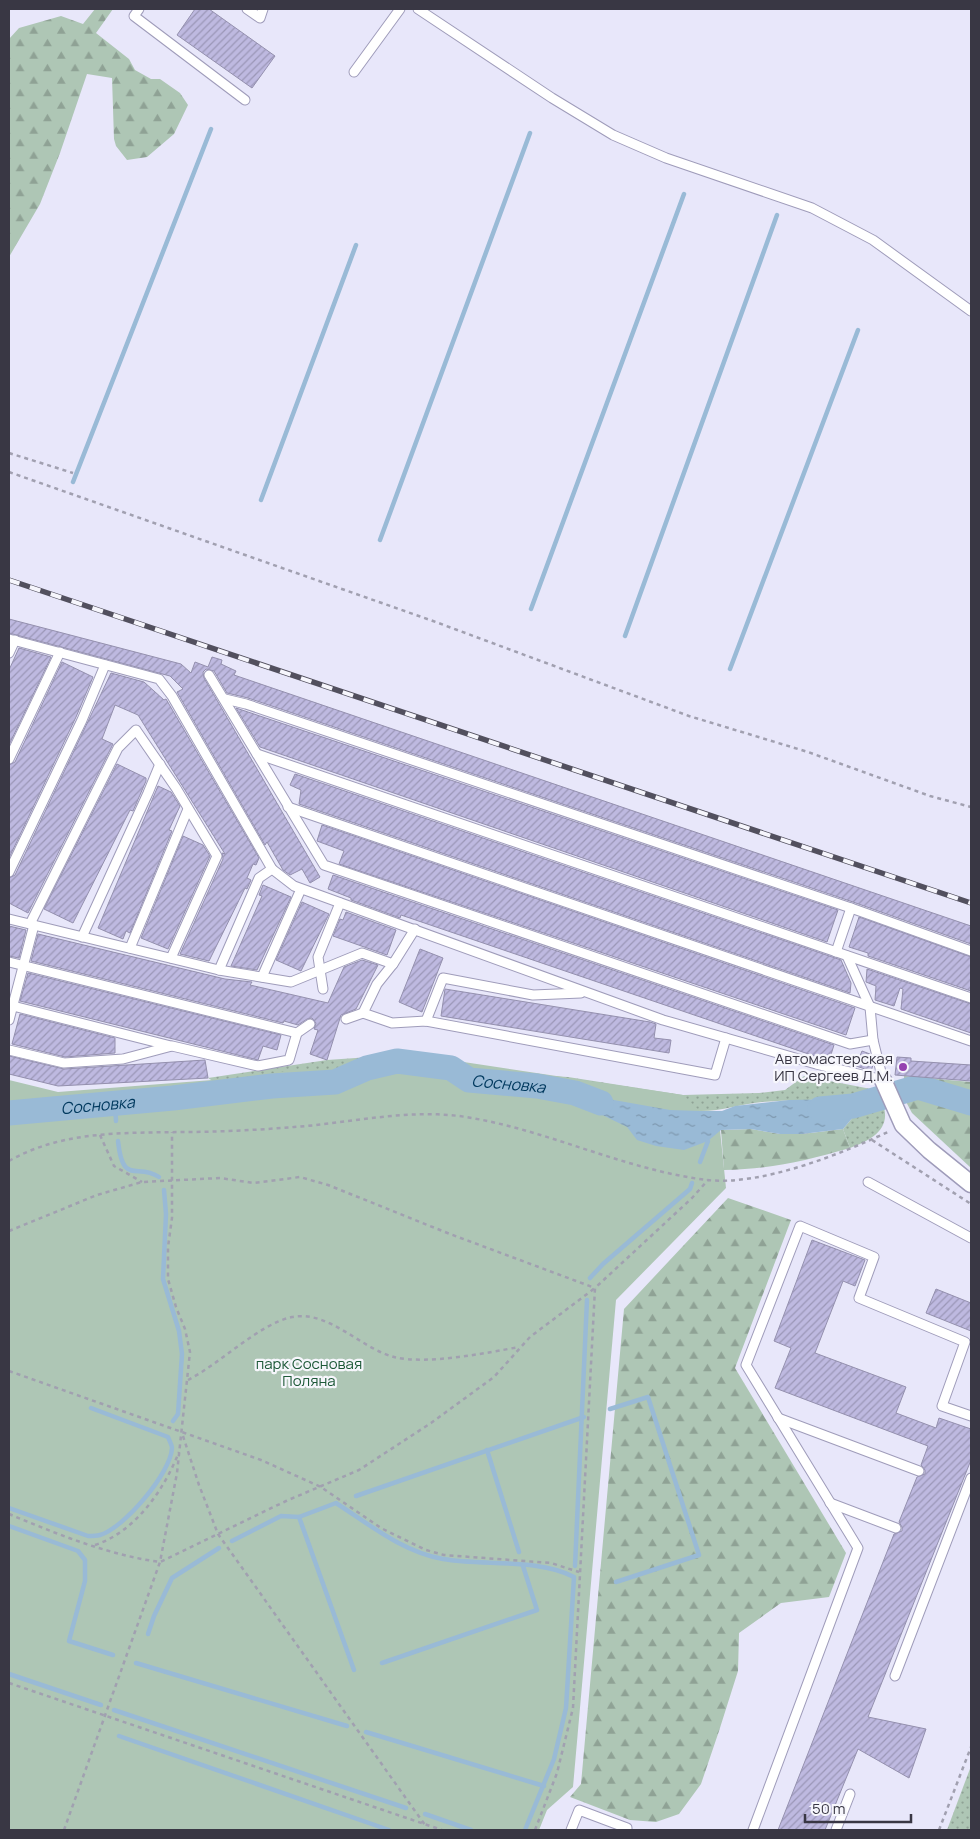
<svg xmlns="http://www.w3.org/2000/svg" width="980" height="1839" font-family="Manrope,sans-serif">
  <defs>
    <pattern id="grass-dots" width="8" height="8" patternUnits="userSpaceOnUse" patternTransform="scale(1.25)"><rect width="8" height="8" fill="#aec6b5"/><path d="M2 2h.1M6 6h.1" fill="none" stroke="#8fa295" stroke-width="1.8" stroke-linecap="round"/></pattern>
    <pattern id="forest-firs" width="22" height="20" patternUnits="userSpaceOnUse" patternTransform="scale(1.25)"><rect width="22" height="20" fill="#aec6b5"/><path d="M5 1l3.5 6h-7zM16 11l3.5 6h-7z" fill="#8fa295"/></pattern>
    <pattern id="water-ripples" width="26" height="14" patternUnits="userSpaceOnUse" patternTransform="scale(1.25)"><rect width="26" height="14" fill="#99bad6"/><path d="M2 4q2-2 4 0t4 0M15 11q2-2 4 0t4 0" fill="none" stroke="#7e98af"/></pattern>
    <pattern id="building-hatch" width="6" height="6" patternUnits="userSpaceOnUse" patternTransform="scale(1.25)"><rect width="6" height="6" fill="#beb9e0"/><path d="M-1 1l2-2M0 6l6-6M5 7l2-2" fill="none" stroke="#9b97b7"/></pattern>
  </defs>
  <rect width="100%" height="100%" fill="#e8e7fa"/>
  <g fill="url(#grass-dots)">
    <path d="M 413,1054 L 502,1073 L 568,1077 L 683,1095 L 759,1093 L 785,1090 L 804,1076 L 871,1089 C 878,1094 880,1097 883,1105 C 892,1129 870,1141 850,1148 L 843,1129 L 854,1116 L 840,1099 C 814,1100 788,1100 762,1102 C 741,1104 722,1111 701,1111 L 219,1085 L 208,1078 L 327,1060 Z"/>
    <polygon points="971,1766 971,1830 947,1830"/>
  </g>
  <g fill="url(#forest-firs)">
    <polygon points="95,9 113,9 96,33 129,59 135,70 151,79 160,79 180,93 188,105 174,134 147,157 127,160 116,146 114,139 112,78 87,74 60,153 40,204 9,257 9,39 19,28 61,16 83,24"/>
    <polygon points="904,1076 971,1082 971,1168 912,1113 904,1098"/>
    <path d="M 751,1129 L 780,1134 L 802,1134 L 843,1129 L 850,1148 C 805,1161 771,1169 724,1170 L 721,1130 Z"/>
    <polygon points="728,1198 791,1220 735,1368 846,1553 829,1597 781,1603 739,1633 738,1671 719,1731 701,1784 679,1814 656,1822 630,1820 570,1797 581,1784 624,1309"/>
  </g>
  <polygon fill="#aec6b5" points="404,1053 683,1095 720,1130 726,1188 616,1300 573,1787 547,1810 539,1830 9,1830 9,1080 58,1092 238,1078 302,1069 333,1072 369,1057"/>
  <polygon fill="url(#water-ripples)" points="569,1092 670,1110 701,1111 722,1111 735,1106 789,1100 840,1099 853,1106 854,1116 843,1129 802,1134 780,1134 751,1129 721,1130 708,1141 684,1150 656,1146 637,1140 627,1127 586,1107"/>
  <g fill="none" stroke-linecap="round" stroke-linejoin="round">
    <g stroke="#99bad6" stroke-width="4.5">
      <polyline points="73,482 211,129"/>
      <polyline points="261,500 356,245"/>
      <polyline points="380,540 530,133"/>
      <polyline points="531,609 684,194"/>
      <polyline points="625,636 777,215"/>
      <polyline points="730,669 858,330"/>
      <polyline points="115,1104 116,1121"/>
      <path d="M 118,1141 C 123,1187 137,1162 159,1177"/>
      <polyline points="700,1162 708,1141"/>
      <polyline points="164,1190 166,1214 163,1279 179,1331 182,1354 178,1414 173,1421"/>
      <polyline points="590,1278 603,1264 690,1189 692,1183"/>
      <polyline points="610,1409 648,1397 699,1555 616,1582"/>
      <polyline points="487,1450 519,1552"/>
      <polyline points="356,1496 584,1417"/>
      <path d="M 9,1508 L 88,1536 C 92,1536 96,1536 100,1535 C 123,1529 171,1473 172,1448 C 172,1445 169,1440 168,1437 L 91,1408"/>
      <polyline points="299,1517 354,1670"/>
      <polyline points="9,1526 78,1551 85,1560 85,1581 69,1641 113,1655"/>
      <path d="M 232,1541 L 281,1516 L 299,1517 L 336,1503 C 370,1525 403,1552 443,1559 C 483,1566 539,1558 574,1577 L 566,1708 L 554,1759 L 525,1830"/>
      <polyline points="575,1566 587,1300"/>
      <polyline points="148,1634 154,1616 172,1578 219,1548"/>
      <polyline points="136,1663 347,1726"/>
      <polyline points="382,1663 537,1610 523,1566"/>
      <polyline points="9,1674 101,1705"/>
      <polyline points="114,1710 406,1808"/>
      <polyline points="366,1732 544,1786"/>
      <polyline points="119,1736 389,1830"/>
      <polyline points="425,1814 471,1830"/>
    </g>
    <g stroke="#99bad6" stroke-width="25">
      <polyline points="820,1109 853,1106 918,1087 971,1103"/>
      <path id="s1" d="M 9,1113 L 173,1098 L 272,1086 L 335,1082 L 367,1068 L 397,1061 L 451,1068 L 469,1080 L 537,1086 L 575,1093 L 601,1103"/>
    </g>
  </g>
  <g fill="url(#building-hatch)" stroke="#9490ae">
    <polygon points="195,9 209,9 275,56 252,88 177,35"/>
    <polygon points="9,619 181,664 191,673 195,662 208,667 212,657 222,660 221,664 236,671 234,675 971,926 971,944 853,902 248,698 227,693 214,671 206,669 203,672 204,678 320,877 310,883 302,869 290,875 283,870 267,842 265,845 177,692 183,689 170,676 9,633"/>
    <polygon points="19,648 51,657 9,745 9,670"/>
    <polygon points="62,662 93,677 76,717 9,858 9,765 15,762"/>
    <polygon points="111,673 144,682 164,700 166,699 259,858 256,865 253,864 247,878 251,880 247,889 245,888 209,961 180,954 223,859 222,853 225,854 138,715 115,705 102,739 113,744 33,903 28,913 9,903 9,878 15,875"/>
    <polygon points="236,708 838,910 827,942 260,747"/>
    <polygon points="117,764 146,778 146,781 133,811 130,810 73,923 44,909"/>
    <polygon points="295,774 841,960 851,983 850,993 299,804 301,790 290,785"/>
    <polygon points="158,786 171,792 180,806 169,830 172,831 130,933 126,931 123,939 98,928"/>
    <polygon points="322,825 855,1008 846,1035 339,864 344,851 317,841"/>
    <polygon points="183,836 203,845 210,856 168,949 141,938"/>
    <polygon points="333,875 834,1045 829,1061 401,915 400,918 351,900 351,898 328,889"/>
    <polygon points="263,885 291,897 257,970 231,966 262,896 259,895"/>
    <polygon points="302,902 329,914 301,971 276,960"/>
    <polygon points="346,912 396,930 387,955 333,936 340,919 343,920"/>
    <polygon points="859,917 971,957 971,991 868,956 868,953 849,947"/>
    <polygon points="9,926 26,930 19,958 9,956"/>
    <polygon points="38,934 225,979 252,982 250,985 328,1003 344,967 362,960 378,965 356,1009 341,1015 327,1060 310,1054 318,1030 314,1029 316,1023 312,1018 307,1019 298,1025 284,1021 283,1023 31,961"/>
    <polygon points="420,949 443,958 422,1012 399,1002"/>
    <polygon points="867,969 971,1004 971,1033 901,1009 903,989 900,988 894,1006 875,1000 876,986 866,982"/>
    <polygon points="28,973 281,1035 277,1050 263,1046 258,1060 20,1001"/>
    <polygon points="445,989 650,1022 656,1024 654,1038 671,1040 669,1053 441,1016"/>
    <polygon points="20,1014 115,1038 115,1053 65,1057 12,1044"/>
    <polygon points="862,1051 870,1054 873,1065 871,1071 856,1066"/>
    <polygon points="9,1056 64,1069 205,1060 208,1078 58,1086 9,1074"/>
    <polygon points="897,1057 911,1058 911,1061 971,1065 971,1081 895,1075"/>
    <polygon points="812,1240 865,1260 855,1286 843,1281 815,1353 906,1387 896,1413 936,1428 939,1418 971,1429 971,1460 868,1717 926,1729 909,1778 858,1749 825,1830 778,1830 894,1534 902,1531 902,1527 899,1522 917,1477 925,1474 925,1470 921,1465 928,1446 775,1388 791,1348 774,1341"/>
    <polygon points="936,1289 971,1303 971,1331 926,1313"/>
  </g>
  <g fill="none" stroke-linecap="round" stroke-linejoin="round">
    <g stroke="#9f9cba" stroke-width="11">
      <g id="service">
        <polyline points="139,9 134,16 245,100"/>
        <polyline points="247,9 260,18 263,9"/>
        <polyline points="418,9 552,98 613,135 666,158 812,208 873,240 971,311"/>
        <polyline points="354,72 400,9"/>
        <polyline points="9,639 159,679 172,696 272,869 294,886 663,1020 816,1064 883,1080 873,1040 870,1007 847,956"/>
        <polyline points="9,653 15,640"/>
        <polyline points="209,675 324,865 850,1044 873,1040"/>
        <polyline points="225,699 246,704 851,908 971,951"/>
        <polyline points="257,754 971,998"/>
        <polyline points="9,759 60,652"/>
        <polyline points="288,807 971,1041"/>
        <polyline points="9,872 82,720 105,665"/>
        <polyline points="9,919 219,970 291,982 362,953 393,964 415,929"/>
        <polyline points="30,924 118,748 136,730 176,788 217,856 171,958"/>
        <polyline points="82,937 148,793 160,764"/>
        <polyline points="130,948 188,809"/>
        <polyline points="836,952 851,908"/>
        <polyline points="9,962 297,1033 310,1024"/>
        <polyline points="393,964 377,984 363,1013 392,1023 426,1021 715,1075 726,1038"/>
        <polyline points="219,970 259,878 272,869"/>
        <polyline points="262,977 301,889"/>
        <polyline points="323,989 318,957 340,903"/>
        <polyline points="9,1005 171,1046"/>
        <polyline points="346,1019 363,1013"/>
        <polyline points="9,1020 34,925"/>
        <polyline points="426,1021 443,978 533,995 581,993"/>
        <polyline points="9,1050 64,1063 123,1059 172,1046 258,1066 289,1060 297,1033"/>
        <polyline points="868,1182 971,1238"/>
        <polyline points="778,1418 919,1471"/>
        <polyline points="830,1503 896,1528"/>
        <polyline points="895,1676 971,1478"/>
        <polyline points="571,1830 579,1810 627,1828 627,1830"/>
        <polyline points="753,1830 858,1548 746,1365 800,1226 874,1257 859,1298 965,1342 942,1406 971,1416"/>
        <polyline points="836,1830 850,1794"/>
      </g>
    </g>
    <g stroke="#9f9cba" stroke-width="19">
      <polyline id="minor" points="883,1080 903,1125 929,1150 971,1184"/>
    </g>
    <g stroke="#a1a0b0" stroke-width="2.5" stroke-dasharray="4 4" stroke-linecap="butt">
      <polyline points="9,453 73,473"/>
      <polyline points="9,472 433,621 689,716 808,752 930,796 971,807"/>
      <polyline points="100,1135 114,1166 142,1182"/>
      <polyline points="872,1140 971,1204"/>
      <path d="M 9,1161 C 61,1131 122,1133 181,1132 C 219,1132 257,1130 294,1127 C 351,1123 409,1108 466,1117 C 548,1130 625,1170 707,1180 C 762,1186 841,1154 890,1131"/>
      <polyline points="9,1231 97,1195 142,1182 220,1178 254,1183 300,1177 328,1185 450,1234 595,1288"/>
      <polyline points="9,1371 261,1460 321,1487 381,1528 426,1550 444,1555 551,1563 579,1572"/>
      <path d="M 188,1380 C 221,1363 259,1324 292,1317 C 329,1310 360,1348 394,1357 C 427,1365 486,1353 519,1347"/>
      <polyline points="183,1436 199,1485 218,1534 425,1825"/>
      <path d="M 9,1514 C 57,1534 108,1555 160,1562 L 286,1501 L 359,1470 L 431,1423 L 494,1377 L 530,1337 L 595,1288"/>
      <path d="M 95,1545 C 135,1532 164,1490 179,1452"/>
      <polyline points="9,1683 442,1830"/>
      <polyline points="64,1830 160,1562 177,1473 190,1352 185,1329 176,1307 168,1279 168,1247 172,1218 172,1132"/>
      <polyline points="535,1830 557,1773 573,1708 595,1288 692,1198 708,1180"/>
      <polyline points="939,1830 971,1747"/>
    </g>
    <use href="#service" stroke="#fff" stroke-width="9"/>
    <use href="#minor" stroke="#fff" stroke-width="16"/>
    <g stroke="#52505e" stroke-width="5.5">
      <polyline id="rail" points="9,580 971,903"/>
    </g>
    <use href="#rail" stroke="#f6f6fc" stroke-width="4" stroke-dasharray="11" stroke-linecap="butt"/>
  </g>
  <circle fill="#9542b0" stroke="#f6f6fc" stroke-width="2" cx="903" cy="1067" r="5"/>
  <g text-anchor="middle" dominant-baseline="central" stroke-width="4.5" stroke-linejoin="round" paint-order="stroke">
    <g font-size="15" fill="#393744" stroke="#f6f6fc" text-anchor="end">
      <text x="893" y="1058">Автомастерская<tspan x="893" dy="17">ИП Сергеев Д.М.</tspan></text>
    </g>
    <g font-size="15" fill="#1d5938" stroke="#f6f6fc">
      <text x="309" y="1363">парк Сосновая<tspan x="309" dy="17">Поляна</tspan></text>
    </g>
    <g font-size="16" font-style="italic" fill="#00395e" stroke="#f6f6fc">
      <text stroke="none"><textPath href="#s1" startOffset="509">Сосновка</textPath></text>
      <text stroke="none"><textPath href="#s1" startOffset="89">Сосновка</textPath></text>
    </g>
  </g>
  <rect width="980" height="1839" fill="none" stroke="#393744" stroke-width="20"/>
  <path d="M805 1814v8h106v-8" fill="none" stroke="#393744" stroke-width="2.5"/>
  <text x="812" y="1814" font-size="15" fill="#393744" stroke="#f6f6fc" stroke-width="4" paint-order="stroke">50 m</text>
</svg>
